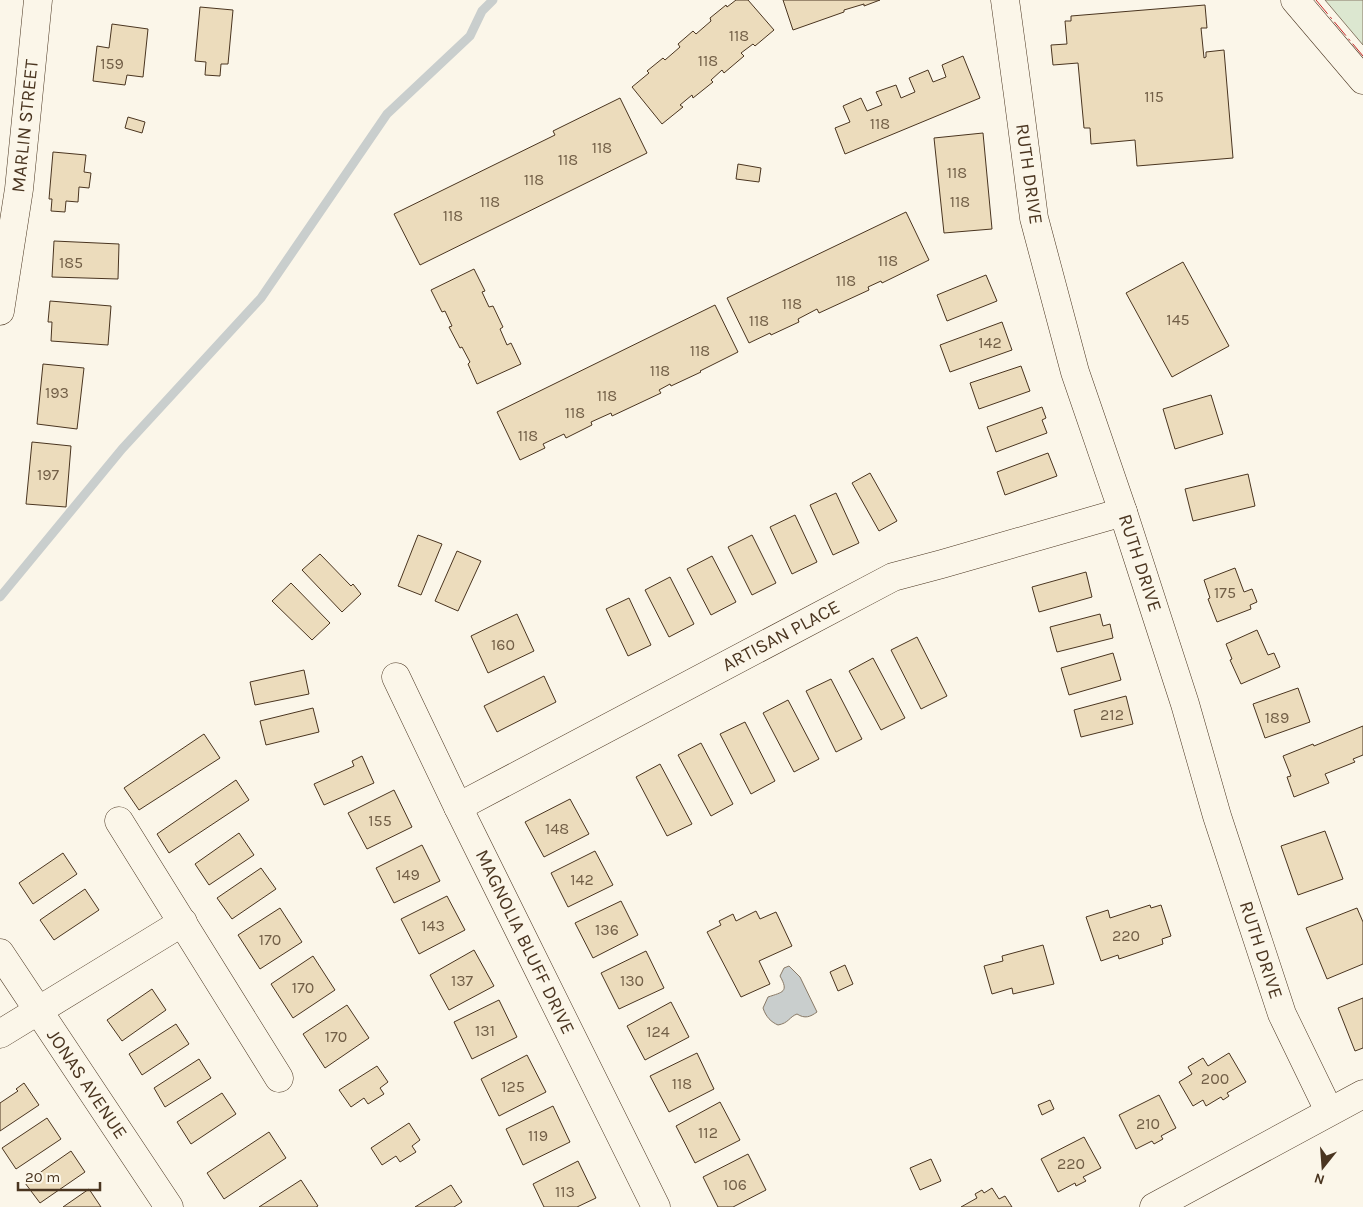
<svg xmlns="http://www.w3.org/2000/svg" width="1363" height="1207" font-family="Karla,sans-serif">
  <rect width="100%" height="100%" fill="#fbf6e9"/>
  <polygon fill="#dce7d0" stroke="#887966" points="1325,0 1363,0 1363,45"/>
  <path fill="#c9cecd" stroke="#887966" d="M 789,966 L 800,977 L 817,1012 C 810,1017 805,1019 797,1014 C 789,1017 789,1023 778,1025 C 771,1022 766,1017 763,1008 L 768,997 C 783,992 789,992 780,976 L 784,968 Z"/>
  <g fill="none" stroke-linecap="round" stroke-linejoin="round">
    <polyline stroke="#c9cecd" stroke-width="9" points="0,597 122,449 261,298 387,114 470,36 482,11 493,0"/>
  </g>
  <g fill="#ecdcbc" stroke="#4a3520">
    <polygon points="736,0 748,0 774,30 755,46 753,44 741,53 744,56 724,73 722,70 711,80 713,82 693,98 692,95 680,105 683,107 662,124 632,87 649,73 647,71 663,58 665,60 680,47 678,44 693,31 696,34 711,21 710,18 726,5 727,7"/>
    <polygon points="783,0 880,0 864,6 864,4 844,10 844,12 793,30"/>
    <polygon points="1205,5 1207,28 1201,28 1204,58 1206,57 1206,52 1224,50 1233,158 1137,166 1135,140 1091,144 1090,128 1084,128 1078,63 1053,65 1051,45 1067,44 1065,21 1071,21 1071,16"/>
    <polygon points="200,7 233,10 228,64 221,64 220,76 205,75 206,62 195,61"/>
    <polygon points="112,24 148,29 143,77 127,75 125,85 93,81 97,46 109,48"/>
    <polygon points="963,56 980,98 845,154 835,128 850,122 843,106 861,98 867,111 882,105 876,92 896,85 901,98 915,92 909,78 928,70 933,82 946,77 942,65"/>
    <polygon points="620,98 647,153 420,265 394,214 555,135 553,131"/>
    <polygon points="128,117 145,122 142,133 125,128"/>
    <polygon points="983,133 992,229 944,233 934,138"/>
    <polygon points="53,152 86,155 84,172 91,173 89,188 79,187 78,202 66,201 65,212 51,211 52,199 49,199"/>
    <polygon points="738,164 761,168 759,182 736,179"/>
    <polygon points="906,212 929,260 882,283 881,281 868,287 869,290 819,313 817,309 798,319 799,322 771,335 770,333 749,343 727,298"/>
    <polygon points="54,241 119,244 118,279 52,277"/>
    <polygon points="1183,262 1229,346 1172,377 1126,293"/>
    <polygon points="474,269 485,291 482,292 489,307 493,306 502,325 503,327 500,329 507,345 511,343 521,364 477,384 468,364 470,362 462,347 460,348 449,327 452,326 445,311 442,312 431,290"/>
    <polygon points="986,275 997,301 947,321 937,295"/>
    <polygon points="50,301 111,306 108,345 51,341 52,322 48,322"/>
    <polygon points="715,305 738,352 700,371 701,372 671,386 670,384 659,390 661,393 612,416 611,413 591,422 592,425 566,438 564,434 543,444 545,448 520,460 497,412"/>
    <polygon points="1002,322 1012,350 950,372 940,345"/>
    <polygon points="43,364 84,368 77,429 37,424"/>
    <polygon points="1021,366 1030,391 979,409 970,383"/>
    <polygon points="1211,395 1223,434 1175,449 1163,409"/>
    <polygon points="1042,407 1046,418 1042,420 1047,433 996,452 987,427"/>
    <polygon points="32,442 71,446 66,507 26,504"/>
    <polygon points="1048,453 1057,476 1005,495 997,472"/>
    <polygon points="870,473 897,521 879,531 852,483"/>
    <polygon points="1248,474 1255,506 1193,521 1185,489"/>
    <polygon points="836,493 859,543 833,555 810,505"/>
    <polygon points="795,515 817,562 792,574 770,527"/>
    <polygon points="418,535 442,544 421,595 398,586"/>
    <polygon points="752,535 776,583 752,595 728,547"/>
    <polygon points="457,551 481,561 458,611 435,601"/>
    <polygon points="320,554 351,586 353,584 361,594 342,612 302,570"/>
    <polygon points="712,556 736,602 711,615 687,569"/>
    <polygon points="1235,568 1244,592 1252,589 1257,602 1250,605 1251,609 1217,622 1208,599 1210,598 1204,580"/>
    <polygon points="1086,572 1092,597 1039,612 1032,587"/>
    <polygon points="670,577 694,624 669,637 645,590"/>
    <polygon points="291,583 330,623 312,640 272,601"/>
    <polygon points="629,598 651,645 628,656 606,609"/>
    <polygon points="517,614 534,651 488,673 471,636"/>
    <polygon points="1100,614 1103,626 1110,624 1113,638 1057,652 1050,627"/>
    <polygon points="1257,630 1268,655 1274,653 1280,667 1241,684 1230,660 1232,659 1226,644"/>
    <polygon points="917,637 947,696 921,709 891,650"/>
    <polygon points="1113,653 1121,680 1069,695 1061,668"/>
    <polygon points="873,658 905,718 881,730 849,671"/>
    <polygon points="304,670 309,694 255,705 250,682"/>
    <polygon points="544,676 556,702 497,732 484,706"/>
    <polygon points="831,679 862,739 836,752 806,691"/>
    <polygon points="1298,688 1310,722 1265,738 1253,704"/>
    <polygon points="1126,696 1133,724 1081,737 1074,710"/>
    <polygon points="788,700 819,759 794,772 763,713"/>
    <polygon points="313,708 319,732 266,745 260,721"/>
    <polygon points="745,722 775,781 751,794 720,734"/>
    <polygon points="1363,726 1363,755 1353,759 1355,762 1325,774 1329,783 1294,797 1287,777 1291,776 1283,756 1313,744 1314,746"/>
    <polygon points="204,734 220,758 139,810 124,788"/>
    <polygon points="701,743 733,804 711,816 678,755"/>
    <polygon points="362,756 374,783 324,805 314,784 354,766 352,761"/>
    <polygon points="660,764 692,824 667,836 636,777"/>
    <polygon points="236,780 249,800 169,853 157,834"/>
    <polygon points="394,790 412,827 367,849 348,813"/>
    <polygon points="570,799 589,834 544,857 525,822"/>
    <polygon points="1325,831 1343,879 1298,895 1281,846"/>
    <polygon points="239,833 254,855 209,885 195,864"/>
    <polygon points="422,845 440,881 394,903 376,868"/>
    <polygon points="595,851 613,885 568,907 551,873"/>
    <polygon points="63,853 77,874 33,904 19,883"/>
    <polygon points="261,868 276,889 232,919 217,898"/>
    <polygon points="85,889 99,910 54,940 40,920"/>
    <polygon points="447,896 465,930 419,954 401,919"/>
    <polygon points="621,901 638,935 593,958 575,923"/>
    <polygon points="1150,905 1151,908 1161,905 1171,936 1162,939 1163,944 1119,959 1118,955 1101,961 1086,917 1108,910 1110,918"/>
    <polygon points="280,908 302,942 260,969 238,935"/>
    <polygon points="1357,908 1363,922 1363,964 1327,979 1306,928"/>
    <polygon points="756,911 760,919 776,912 792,946 759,961 770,984 741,997 707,932 721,925 719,921 733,914 736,921"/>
    <polygon points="1043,945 1054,984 1013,994 1012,988 992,994 984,966 1003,961 1002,956"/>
    <polygon points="474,950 494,986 449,1010 430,975"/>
    <polygon points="646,951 664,988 619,1009 601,973"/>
    <polygon points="313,956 335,990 293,1018 271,984"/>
    <polygon points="845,965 853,984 838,991 830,972"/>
    <polygon points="152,989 166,1010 122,1041 107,1020"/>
    <polygon points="1363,998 1363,1048 1355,1051 1338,1008"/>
    <polygon points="499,1000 517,1037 472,1059 454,1022"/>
    <polygon points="671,1002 689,1037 645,1060 627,1026"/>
    <polygon points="347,1005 369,1038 325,1068 303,1034"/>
    <polygon points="176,1024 189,1044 142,1075 129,1054"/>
    <polygon points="697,1053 714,1089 669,1112 650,1076"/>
    <polygon points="1229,1053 1246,1082 1227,1093 1229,1096 1223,1100 1221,1097 1206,1106 1203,1100 1193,1106 1179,1082 1192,1074 1188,1067 1203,1058 1208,1066"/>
    <polygon points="527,1055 546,1092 499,1116 481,1079"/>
    <polygon points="199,1059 211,1078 165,1107 154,1088"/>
    <polygon points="377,1066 388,1082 380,1088 384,1094 368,1104 364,1098 351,1107 339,1090"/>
    <polygon points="24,1083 39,1105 0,1131 0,1103 18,1091 16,1089"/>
    <polygon points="222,1093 236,1114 191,1144 177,1122"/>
    <polygon points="1159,1095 1176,1128 1161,1136 1163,1139 1154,1144 1152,1141 1136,1149 1119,1115"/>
    <polygon points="1050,1100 1054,1109 1042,1115 1038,1105"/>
    <polygon points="720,1102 740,1140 695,1163 676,1126"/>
    <polygon points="553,1106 570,1142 523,1165 506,1129"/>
    <polygon points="47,1118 61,1139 16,1169 2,1148"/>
    <polygon points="409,1123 420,1140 412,1146 416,1152 400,1162 396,1156 382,1165 371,1148"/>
    <polygon points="269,1132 286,1158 224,1199 207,1173"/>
    <polygon points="1084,1137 1101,1168 1083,1177 1086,1181 1076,1186 1075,1183 1058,1192 1041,1159"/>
    <polygon points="71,1151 85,1172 40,1203 25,1183"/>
    <polygon points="748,1154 766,1190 733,1207 718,1207 703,1177"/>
    <polygon points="931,1159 941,1181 920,1190 910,1168"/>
    <polygon points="578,1161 596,1198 577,1207 544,1207 533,1184"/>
    <polygon points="301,1180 318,1206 316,1207 259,1207"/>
    <polygon points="451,1185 462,1202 454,1207 415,1207"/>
    <polygon points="992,1188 999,1199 1005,1196 1012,1207 961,1207 977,1198 975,1194 982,1190 984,1193"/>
    <polygon points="89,1189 101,1207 63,1207"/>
  </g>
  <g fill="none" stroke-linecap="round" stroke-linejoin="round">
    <g stroke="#4a3520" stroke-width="29">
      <g id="minor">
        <polyline points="1005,0 1018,95 1034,218 1075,372 1123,512 1185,704 1217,816 1282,1014 1329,1111"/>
        <polyline points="0,311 19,189 38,0"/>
        <polyline points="396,677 458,807 656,1207"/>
        <polyline points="458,807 893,577 942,564 1123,512"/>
        <polyline points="119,821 279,1078"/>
        <polyline points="0,953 169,1207"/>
        <polyline points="0,1034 183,922"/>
        <polyline points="1154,1207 1363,1094"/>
      </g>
    </g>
    <g stroke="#4a3520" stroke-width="29">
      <polyline id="major" points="1295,0 1363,80"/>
    </g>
    <use href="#minor" stroke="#fbf6e9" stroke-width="28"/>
    <use href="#major" stroke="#fbf6e9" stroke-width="28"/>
    <polyline stroke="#c62828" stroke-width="1" stroke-dasharray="18 4 2.5 4" stroke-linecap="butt" points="1316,0 1363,56"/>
  </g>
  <g text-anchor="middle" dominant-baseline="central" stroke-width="4" stroke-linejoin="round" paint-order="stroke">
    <g font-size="16" fill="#725f47">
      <text x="739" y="35">118</text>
      <text x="708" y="60">118</text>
      <text x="112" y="63">159</text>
      <text x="1154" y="96">115</text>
      <text x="880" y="123">118</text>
      <text x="602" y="147">118</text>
      <text x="568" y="159">118</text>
      <text x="957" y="172">118</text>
      <text x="534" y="179">118</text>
      <text x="490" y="201">118</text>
      <text x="960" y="201">118</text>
      <text x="453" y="215">118</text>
      <text x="888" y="260">118</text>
      <text x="71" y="262">185</text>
      <text x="846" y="280">118</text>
      <text x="792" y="303">118</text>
      <text x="1178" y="319">145</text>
      <text x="759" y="320">118</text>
      <text x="990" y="342">142</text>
      <text x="700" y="350">118</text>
      <text x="660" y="370">118</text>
      <text x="57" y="392">193</text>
      <text x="607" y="395">118</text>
      <text x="575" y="412">118</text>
      <text x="528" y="435">118</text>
      <text x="48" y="474">197</text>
      <text x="1225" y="592">175</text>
      <text x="503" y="644">160</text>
      <text x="1112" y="714">212</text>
      <text x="1277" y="717">189</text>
      <text x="380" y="820">155</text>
      <text x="557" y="828">148</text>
      <text x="408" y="874">149</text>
      <text x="582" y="879">142</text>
      <text x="433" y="925">143</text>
      <text x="607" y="929">136</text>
      <text x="1126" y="935">220</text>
      <text x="270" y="939">170</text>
      <text x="462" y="980">137</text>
      <text x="632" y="980">130</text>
      <text x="303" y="987">170</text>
      <text x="485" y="1030">131</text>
      <text x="658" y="1031">124</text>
      <text x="336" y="1036">170</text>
      <text x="1215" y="1078">200</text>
      <text x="682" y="1083">118</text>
      <text x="513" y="1086">125</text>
      <text x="1148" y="1123">210</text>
      <text x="708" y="1132">112</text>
      <text x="538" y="1135">119</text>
      <text x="1071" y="1163">220</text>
      <text x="735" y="1184">106</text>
      <text x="565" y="1191">113</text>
    </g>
    <g font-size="19" fill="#4a3520" stroke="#fbf6e9">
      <text transform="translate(25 126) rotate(-84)">MARLIN STREET</text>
      <text transform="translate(1029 174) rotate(82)">RUTH DRIVE</text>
      <text transform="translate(1140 563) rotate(72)">RUTH DRIVE</text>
      <text transform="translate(781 636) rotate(-28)">ARTISAN PLACE</text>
      <text transform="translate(525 942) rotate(64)">MAGNOLIA BLUFF DRIVE</text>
      <text transform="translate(1261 950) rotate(72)">RUTH DRIVE</text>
      <text transform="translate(87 1084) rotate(56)">JONAS AVENUE</text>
    </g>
  </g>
  <g transform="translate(1323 1167) rotate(197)" stroke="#fbf6e9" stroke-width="4" paint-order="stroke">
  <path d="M0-4L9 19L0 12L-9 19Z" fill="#4a3520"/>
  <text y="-8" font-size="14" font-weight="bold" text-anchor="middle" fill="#4a3520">N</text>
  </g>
  <path d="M18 1182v8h82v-8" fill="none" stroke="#4a3520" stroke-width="2.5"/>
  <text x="25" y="1182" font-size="15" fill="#4a3520" stroke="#fbf6e9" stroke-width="4" paint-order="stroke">20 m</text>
</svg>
